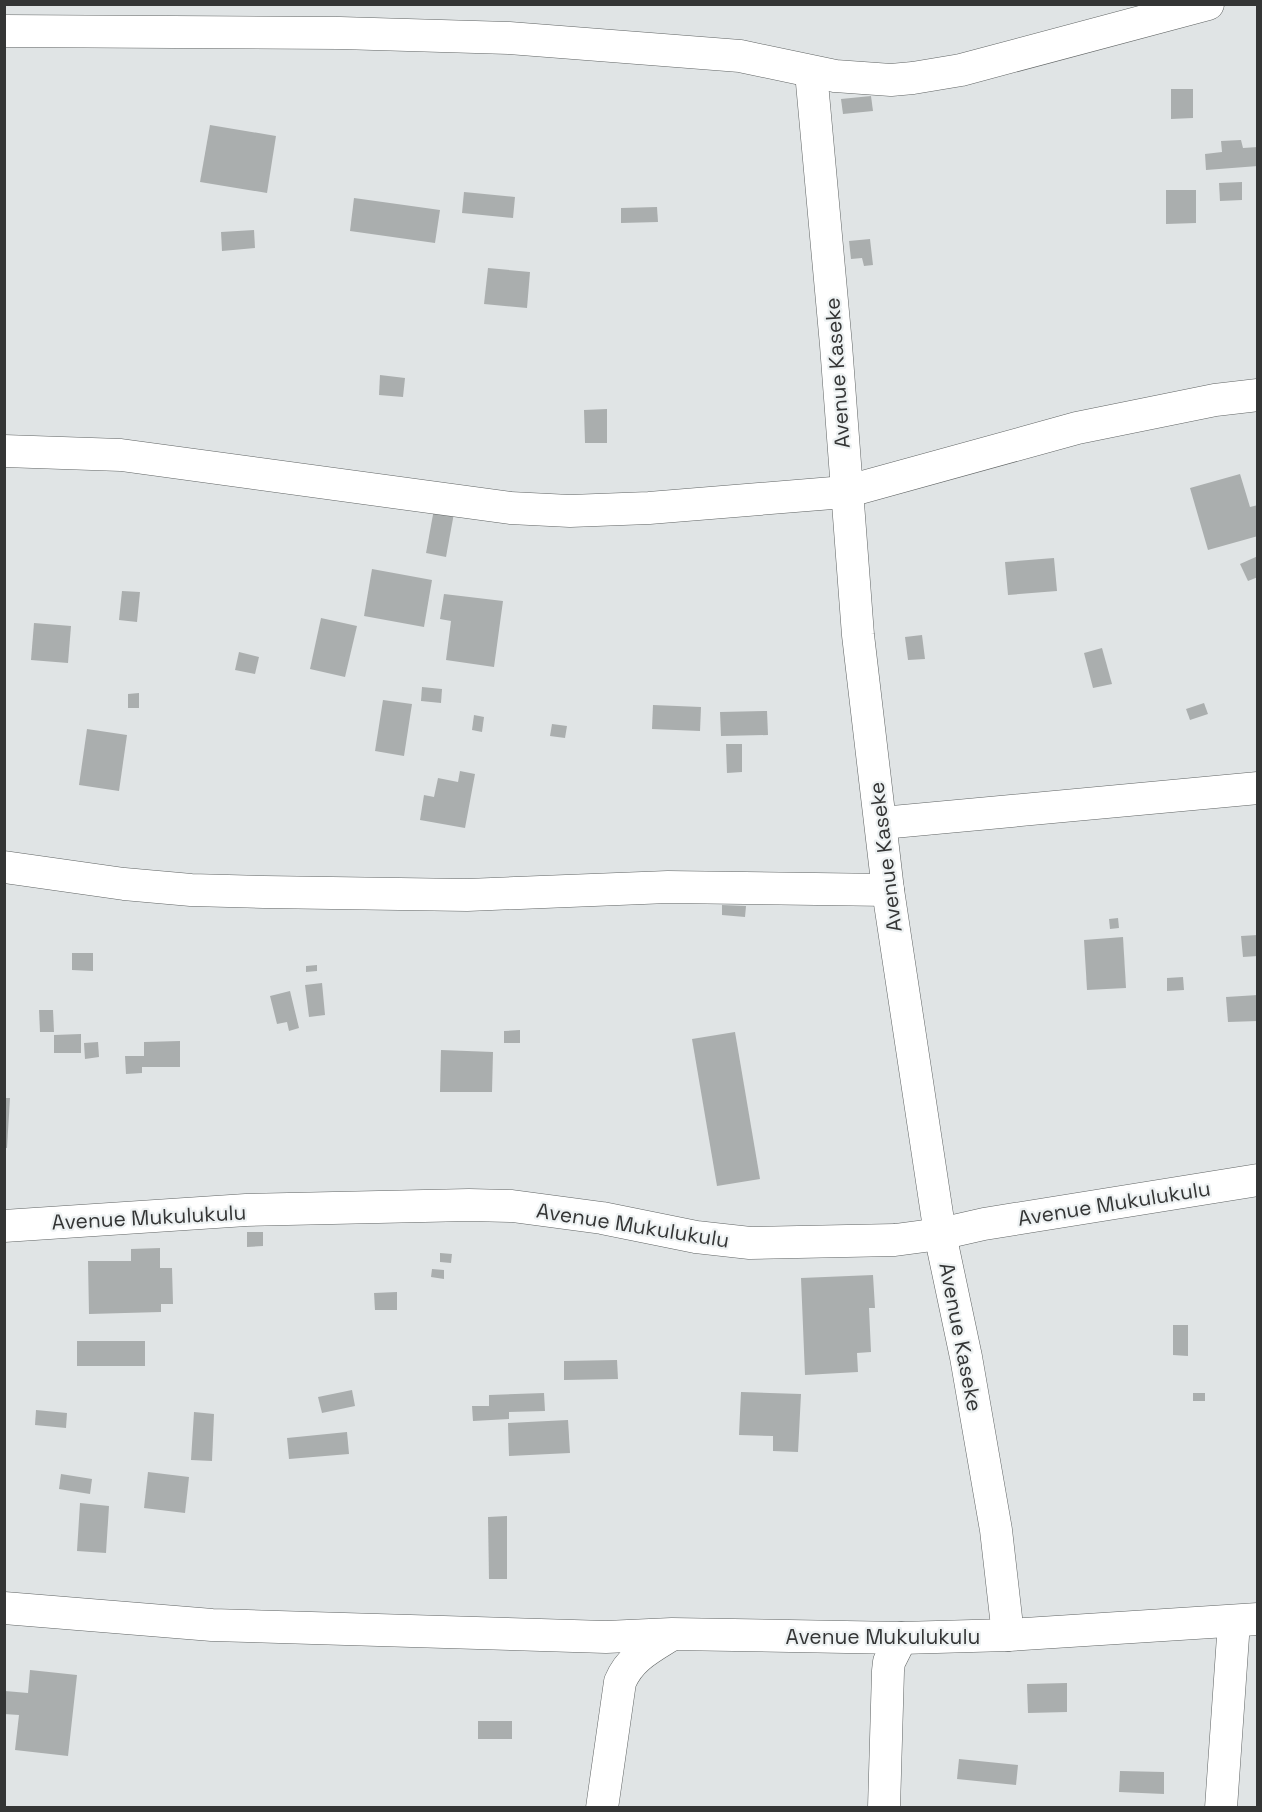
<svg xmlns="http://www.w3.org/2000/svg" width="1262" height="1812" font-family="'Space Grotesk',sans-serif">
  <rect width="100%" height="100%" fill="#e0e4e5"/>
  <g fill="#aaaeae">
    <polygon points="1171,89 1193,89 1193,118 1171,119"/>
    <polygon points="871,96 873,111 843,114 841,99"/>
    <polygon points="210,125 276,136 267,193 200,182"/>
    <polygon points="1241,140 1243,148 1258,147 1258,166 1206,170 1205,154 1222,152 1221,141"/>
    <polygon points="1242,182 1242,200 1220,201 1219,183"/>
    <polygon points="1166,190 1196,190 1196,223 1166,224"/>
    <polygon points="464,192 515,197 513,218 462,213"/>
    <polygon points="354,198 440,210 435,243 350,231"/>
    <polygon points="657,207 658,222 621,223 621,208"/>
    <polygon points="254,230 255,248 222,251 221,232"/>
    <polygon points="870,239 873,265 864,266 862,258 851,259 849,241"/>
    <polygon points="488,268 530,272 527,308 484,304"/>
    <polygon points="380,375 405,378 403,397 379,395"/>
    <polygon points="607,409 607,443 585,443 584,410"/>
    <polygon points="1240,474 1250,507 1258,505 1258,536 1208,550 1190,488"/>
    <polygon points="434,509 454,513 446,557 426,553"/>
    <polygon points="1258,556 1258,577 1248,581 1240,564"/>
    <polygon points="1054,558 1057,591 1008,595 1005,562"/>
    <polygon points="372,569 432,580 424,627 364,616"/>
    <polygon points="122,591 140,592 137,622 119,620"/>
    <polygon points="444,594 503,601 494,667 446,660 451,621 440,619"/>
    <polygon points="321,618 357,626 345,677 310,669"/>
    <polygon points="34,623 71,626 68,663 31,660"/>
    <polygon points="922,635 925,659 908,660 905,637"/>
    <polygon points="1102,648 1112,684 1093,688 1084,653"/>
    <polygon points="239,652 259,657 255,674 235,670"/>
    <polygon points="422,687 442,689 441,703 421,701"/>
    <polygon points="139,693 139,708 128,708 128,694"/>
    <polygon points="383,700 412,704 404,756 375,751"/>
    <polygon points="1204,703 1208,714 1190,720 1186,709"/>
    <polygon points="653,705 701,707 700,731 652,729"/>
    <polygon points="767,711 768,735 721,736 720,712"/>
    <polygon points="474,715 484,717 482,732 472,730"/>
    <polygon points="552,724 567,726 565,738 550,736"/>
    <polygon points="87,729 127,735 119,791 79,785"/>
    <polygon points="726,744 742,744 742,772 727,773"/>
    <polygon points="460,771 475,774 465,828 420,820 424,795 434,797 438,778 458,782"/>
    <polygon points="722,905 746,906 745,917 722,915"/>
    <polygon points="1118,918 1119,928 1110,929 1109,919"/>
    <polygon points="1258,935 1258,956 1243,957 1241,936"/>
    <polygon points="1123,937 1126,988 1087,990 1084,940"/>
    <polygon points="72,953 93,953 93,971 72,970"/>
    <polygon points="317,965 317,971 306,972 306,966"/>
    <polygon points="1183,977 1184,990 1167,991 1167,978"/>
    <polygon points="322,983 325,1015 309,1017 305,985"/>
    <polygon points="290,991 299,1028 289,1031 287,1022 277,1024 270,996"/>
    <polygon points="1258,995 1258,1021 1228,1022 1226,997"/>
    <polygon points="39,1010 53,1010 54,1032 40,1032"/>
    <polygon points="520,1030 520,1043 504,1043 504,1031"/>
    <polygon points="735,1032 760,1179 717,1186 692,1039"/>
    <polygon points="81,1034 81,1053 54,1053 54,1035"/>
    <polygon points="180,1041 180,1067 142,1067 142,1073 126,1074 125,1056 144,1056 144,1042"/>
    <polygon points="98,1042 99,1057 85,1059 84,1043"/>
    <polygon points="441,1050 493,1052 492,1092 440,1092"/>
    <polygon points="4,1098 10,1098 7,1148 4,1148"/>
    <polygon points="247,1232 263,1232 263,1246 247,1247"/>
    <polygon points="160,1248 160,1268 172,1268 173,1304 161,1304 161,1312 89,1314 88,1261 131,1261 131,1249"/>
    <polygon points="440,1253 452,1254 451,1263 440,1262"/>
    <polygon points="432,1269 444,1270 444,1279 431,1277"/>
    <polygon points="873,1275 875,1308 869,1308 871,1352 857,1353 858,1372 805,1375 801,1278"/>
    <polygon points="397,1292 397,1310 375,1310 374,1293"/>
    <polygon points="1173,1325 1188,1325 1188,1356 1173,1355"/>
    <rect x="77" y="1341" width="68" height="25"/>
    <polygon points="617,1360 618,1379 564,1380 564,1361"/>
    <polygon points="352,1390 355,1406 322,1413 318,1397"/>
    <polygon points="741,1392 801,1394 798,1452 773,1451 773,1436 739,1435"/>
    <polygon points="544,1393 545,1411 509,1412 509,1419 473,1421 472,1406 489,1406 489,1395"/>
    <rect x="1193" y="1393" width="12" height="8"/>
    <polygon points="36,1410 67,1413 66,1428 35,1425"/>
    <polygon points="194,1412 214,1414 212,1461 191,1460"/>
    <polygon points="568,1420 570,1453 509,1456 508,1423"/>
    <polygon points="347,1432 349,1454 289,1459 287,1438"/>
    <polygon points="148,1472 189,1477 185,1513 144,1508"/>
    <polygon points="61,1474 92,1479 90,1494 59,1489"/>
    <polygon points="80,1503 109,1506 106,1553 77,1551"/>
    <polygon points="507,1516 507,1579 489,1579 488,1517"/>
    <polygon points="30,1670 77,1675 68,1756 15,1750 19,1715 4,1714 5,1691 28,1693"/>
    <polygon points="1067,1683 1067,1712 1028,1713 1027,1684"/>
    <rect x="478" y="1721" width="34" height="18"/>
    <polygon points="959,1759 1018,1765 1016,1785 957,1779"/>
    <polygon points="1120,1771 1164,1772 1164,1794 1119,1792"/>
  </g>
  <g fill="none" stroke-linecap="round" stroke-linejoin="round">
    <g stroke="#606464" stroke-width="33">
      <g id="street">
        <polyline points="4,31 340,33 509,38 740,56 835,76 891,80 913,78 961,70 1208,4"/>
        <polyline points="811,72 836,345 858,635 888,890 940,1234 966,1357 996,1530 1008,1635"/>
        <polyline points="4,451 121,455 510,508 570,511 649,508 845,492 1077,428 1215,400 1258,395"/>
        <polyline points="882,823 1258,788"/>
        <polyline points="4,867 124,884 191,890 264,892 467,895 668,887 888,890"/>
        <polyline points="4,1226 246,1210 469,1205 512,1206 602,1218 696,1237 750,1243 895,1240 940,1234 984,1224 1258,1180"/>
        <polyline points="4,1608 212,1625 606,1637 672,1634 901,1638 1008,1635 1258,1619"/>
        <path d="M 602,1808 L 620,1682 C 630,1658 650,1648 671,1635"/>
        <polyline points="884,1808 888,1671 889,1662 901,1638"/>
        <polyline points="1221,1808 1234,1622"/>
      </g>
    </g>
    <use href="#street" stroke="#fff" stroke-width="32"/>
  </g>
  <g text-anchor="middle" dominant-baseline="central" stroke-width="4.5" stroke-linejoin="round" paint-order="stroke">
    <g font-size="21" fill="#343535" stroke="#edf1f2">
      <text transform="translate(837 373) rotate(-94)">Avenue Kaseke</text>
      <text transform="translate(885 857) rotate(-97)">Avenue Kaseke</text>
      <text transform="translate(1114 1203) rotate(-9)">Avenue Mukulukulu</text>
      <text transform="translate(149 1217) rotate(-3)">Avenue Mukulukulu</text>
      <text transform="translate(633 1225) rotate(9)">Avenue Mukulukulu</text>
      <text transform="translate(961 1337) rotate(79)">Avenue Kaseke</text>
      <text x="883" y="1636">Avenue Mukulukulu</text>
    </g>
  </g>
  <rect width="1262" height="1812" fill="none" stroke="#343535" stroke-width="12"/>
</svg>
